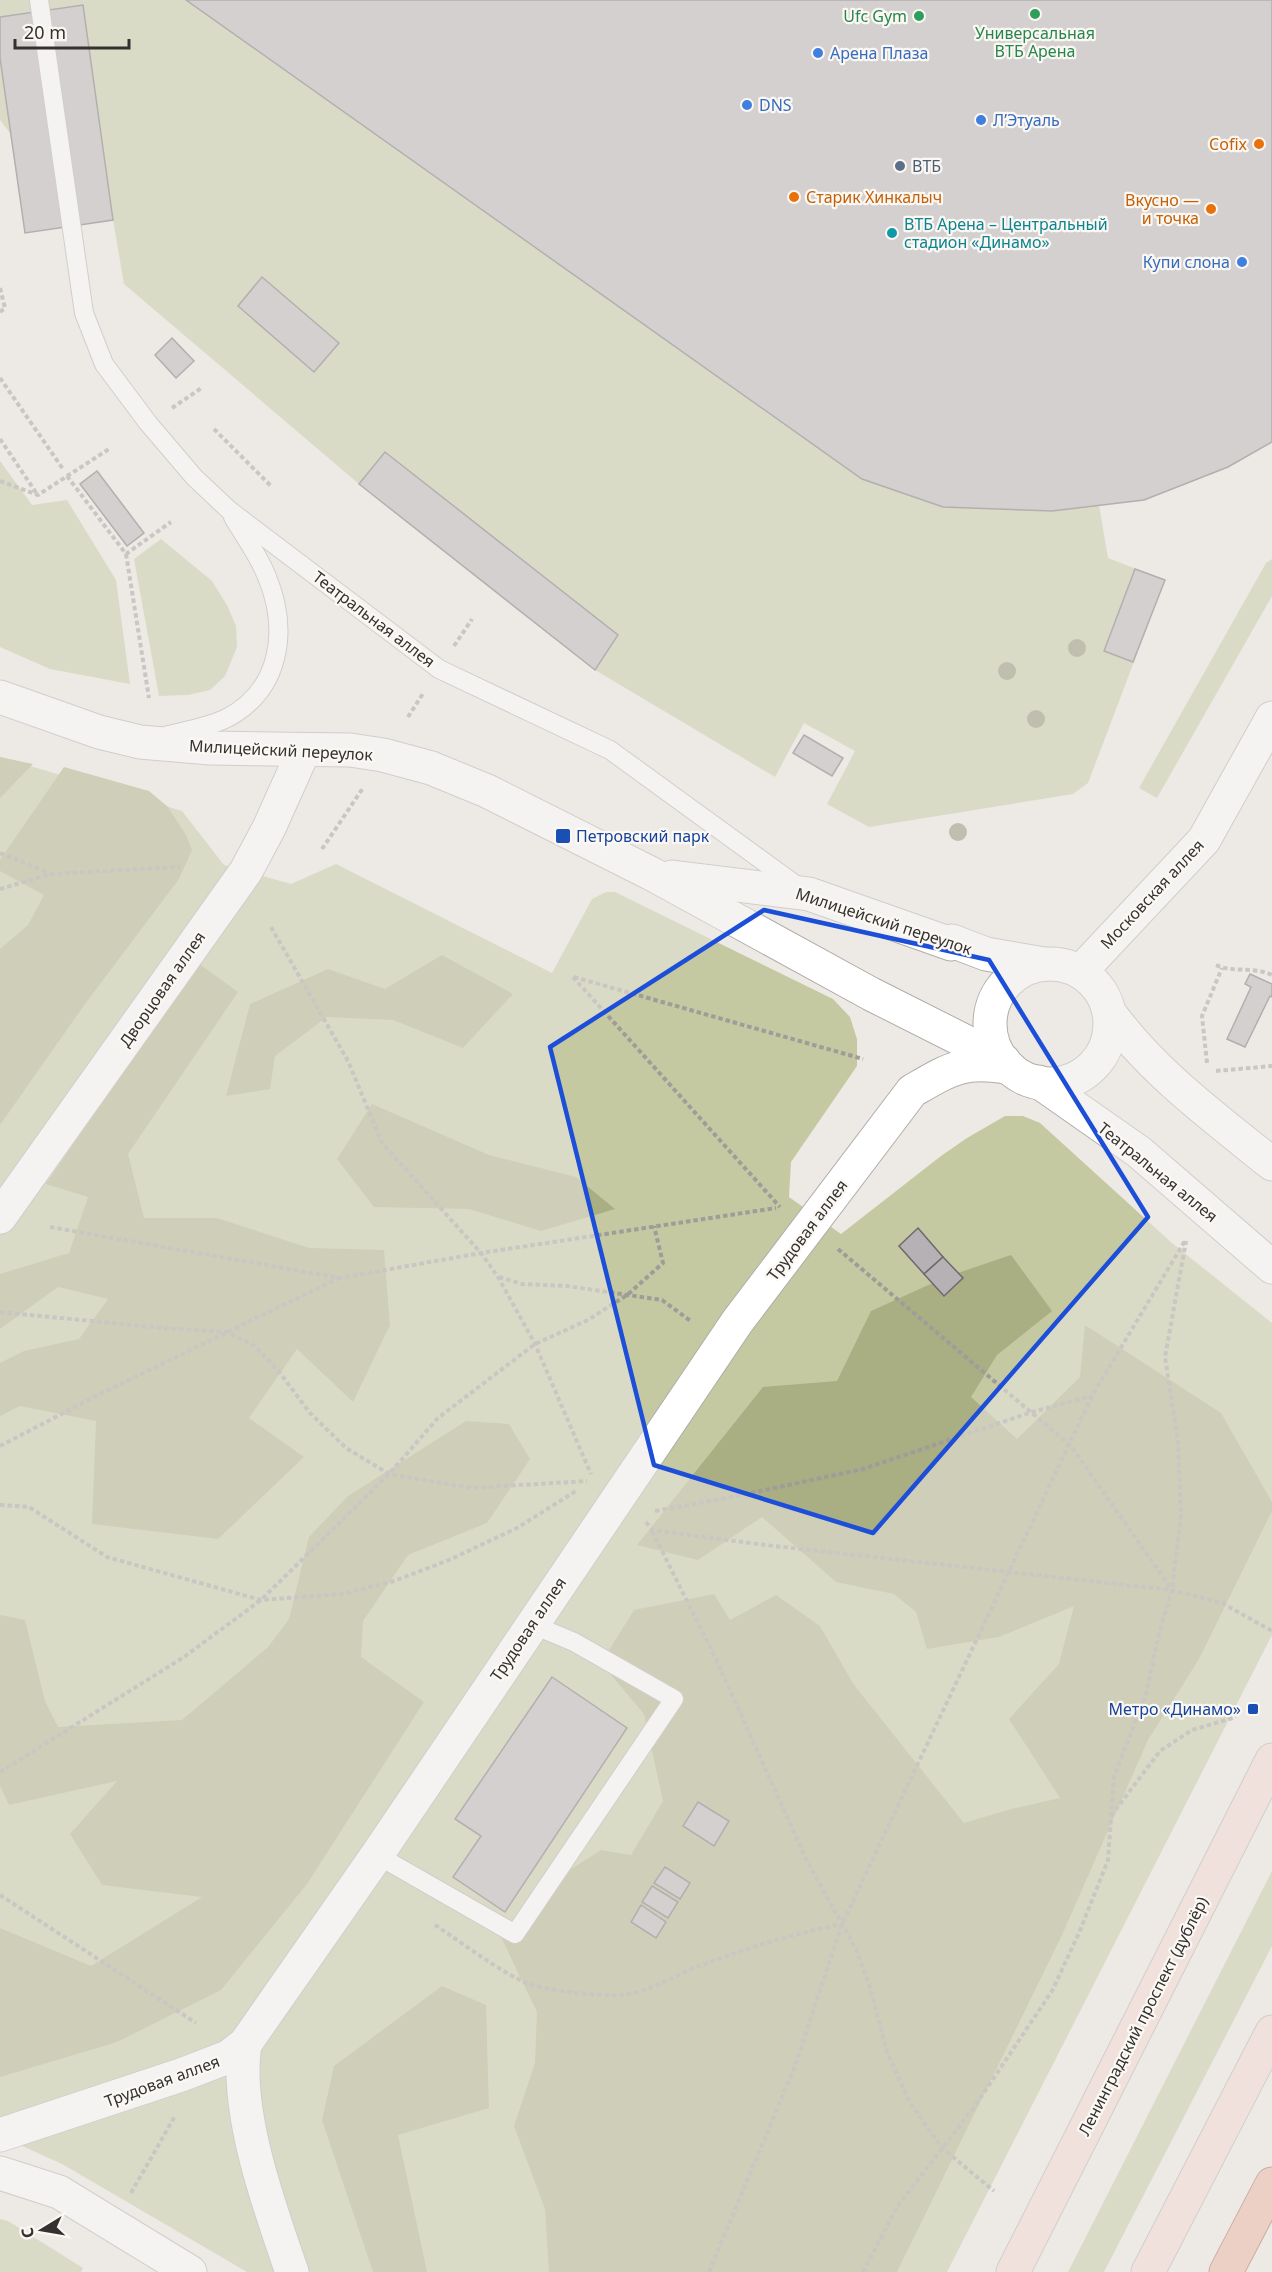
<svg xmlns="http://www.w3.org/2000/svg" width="1272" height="2272" font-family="'Noto Sans',sans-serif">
  <rect width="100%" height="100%" fill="#edeae6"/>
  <g fill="#c4c9a1">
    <polygon points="0,0 1272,0 1228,467 1144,500 1099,505 1108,558 1165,580 1088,783 1073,794 869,827 827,804 855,751 804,723 775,777 595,670 359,484 124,284 113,220 25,233 10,133 0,120"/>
    <polygon points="0,461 32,505 67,500 116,580 130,684 50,669 0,647"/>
    <polygon points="161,539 212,581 227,605 236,626 237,647 225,676 210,690 188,695 159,696 134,559"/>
    <polygon points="1272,559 1272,596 1157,798 1139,788 1266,563"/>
    <polygon points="0,757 182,811 224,865 291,884 336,864 552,973 592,899 606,892 615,892 833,999 850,1017 857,1039 857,1066 791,1162 789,1197 841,1234 941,1156 967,1138 1005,1116 1023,1116 1040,1123 1172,1243 1272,1323 1272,1635 947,2272 247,2272 62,2164 0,2136"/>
    <polygon points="1272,1871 1272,1946 1104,2272 1068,2272"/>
    <polygon points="0,2219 8,2221 83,2268 81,2272 0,2272"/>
  </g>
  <g fill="#a9ae83">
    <polygon points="0,757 33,764 0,798"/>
    <polygon points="64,767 149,791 168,807 186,835 192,850 179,879 85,1004 0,1125 0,949 28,925 44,895 0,871 0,860"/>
    <polygon points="442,955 513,994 463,1048 393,1020 327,1017 275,1056 270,1089 226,1096 250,1004 328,969 385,989"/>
    <polygon points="198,963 238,992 128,1154 144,1218 217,1218 309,1248 384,1250 390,1325 353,1402 297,1349 249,1418 304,1457 218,1539 92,1524 96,1421 20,1406 0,1416 0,1363 24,1351 79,1339 108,1299 58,1287 0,1329 0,1274 69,1253 88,1197 46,1184"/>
    <polygon points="372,1104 489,1155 576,1177 615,1209 541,1231 469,1209 374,1207 337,1159"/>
    <polygon points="1011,1255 1052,1311 997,1355 971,1397 1017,1439 1080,1377 1085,1325 1221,1413 1272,1502 1272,1511 1199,1659 1148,1740 1062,1935 897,2272 549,2272 545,2209 514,2126 535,2063 537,2012 500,1935 529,1900 562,1875 601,1850 631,1855 663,1801 644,1714 601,1663 634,1610 714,1594 730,1620 776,1595 820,1626 854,1685 964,1823 1011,1809 1060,1798 1009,1719 1059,1664 1074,1606 999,1637 927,1649 916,1612 894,1594 836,1582 762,1517 698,1560 637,1545 763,1387 837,1381 871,1311 946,1277"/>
    <polygon points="466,1421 509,1424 530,1459 487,1523 408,1555 363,1621 361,1657 424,1702 307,1884 221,1990 117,2042 0,2077 0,1928 91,1966 202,1897 102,1885 70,1834 117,1781 9,1805 0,1786 0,1615 25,1620 45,1701 58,1727 182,1720 268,1647 289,1619 309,1537 348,1496"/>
    <polygon points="442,1986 486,2005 489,2108 398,2135 427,2272 373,2272 322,2120 334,2066"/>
  </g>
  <g fill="#b5b1b5" stroke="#6d696d" stroke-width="1.5">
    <polygon points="186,0 1272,0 1272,442 1228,467 1144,500 1052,511 943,507 862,479"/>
    <polygon points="83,5 113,220 25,233 0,58 0,17"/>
    <polygon points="262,277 339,343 314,372 238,306"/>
    <polygon points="172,338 194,361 176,378 155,355"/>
    <polygon points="385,452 618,635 595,670 359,484"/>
    <polygon points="97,471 144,533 127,546 80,484"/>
    <polygon points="1135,569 1165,580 1133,662 1104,651"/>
    <polygon points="804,735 843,758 832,776 793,753"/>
    <polygon points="1250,974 1272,984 1272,997 1270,996 1245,1047 1227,1039 1251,987 1245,984"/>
    <polygon points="918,1228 943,1257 924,1274 899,1246"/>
    <polygon points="943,1257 963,1278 944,1296 924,1274"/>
    <polygon points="552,1677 627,1728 505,1912 453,1877 481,1836 455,1819"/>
    <polygon points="698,1802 729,1821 714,1846 683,1826"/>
    <polygon points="665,1867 690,1883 680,1899 654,1883"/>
    <polygon points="652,1886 678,1902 668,1918 642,1902"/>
    <polygon points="641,1905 666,1922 656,1938 631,1922"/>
  </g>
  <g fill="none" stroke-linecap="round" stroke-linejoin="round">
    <g stroke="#b0ada9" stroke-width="20">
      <g id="service">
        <polyline points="39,0 84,313 104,364 148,423 194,477 229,510 439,669 610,750 800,888"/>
        <path d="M 168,735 C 187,731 207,727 225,719 C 281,691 289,630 267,577 C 259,556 244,536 233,517"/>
        <polyline points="377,1855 515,1934 674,1699 574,1642 531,1624"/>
      </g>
    </g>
    <g stroke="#b0ada9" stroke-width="35">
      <g id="minor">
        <polyline points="1080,972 1204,840 1272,718"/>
        <polyline points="0,1217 246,871 269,828 304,750"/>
        <path d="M 245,2044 C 234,2110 270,2209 292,2272"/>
        <path d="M 0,2135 L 181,2075 L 228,2057 L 245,2044 L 377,1855 L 737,1322 L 912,1091 C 950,1069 964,1059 1010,1068"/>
      </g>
    </g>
    <g stroke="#b0ada9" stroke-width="35">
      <g id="tertiary">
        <polyline points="0,697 99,732 140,742 210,748 350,750 383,755 431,768 487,791 652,874 871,994 1004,1061"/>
        <polyline points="672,877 809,894 951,944 952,941 986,954 1044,964"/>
        <circle cx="1050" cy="1024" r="60"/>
        <path d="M 1109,1012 C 1152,1072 1215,1118 1272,1164"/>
        <polyline points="1039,1082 1139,1152 1272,1267"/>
        <polyline points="0,2173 59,2192 190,2272"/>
      </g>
    </g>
    <g stroke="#b0ada9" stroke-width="35">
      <g id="secondary">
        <polyline points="1013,2272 1272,1760"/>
        <polyline points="1148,2272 1272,2032"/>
      </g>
    </g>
    <g stroke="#a16351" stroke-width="35">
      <polyline id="primary" points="1226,2272 1272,2184"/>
    </g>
    <g stroke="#9f9c99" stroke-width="4" stroke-dasharray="4.5 3" stroke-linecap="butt">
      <polyline points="0,288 5,308 0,312"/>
      <polyline points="0,378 63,469"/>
      <polyline points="172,408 203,387"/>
      <polyline points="214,429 272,487"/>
      <polyline points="0,439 37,494"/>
      <polyline points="67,476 126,554 171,522"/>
      <polyline points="0,481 38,495 109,449"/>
      <polyline points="126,554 149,698"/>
      <polyline points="454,646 472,619"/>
      <polyline points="408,717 424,692"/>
      <polyline points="322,849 363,788"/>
      <polyline points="0,853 49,873"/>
      <polyline points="0,889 51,874 180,867"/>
      <polyline points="271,927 348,1061 382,1143 481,1253 498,1277 535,1344 591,1474"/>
      <path d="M 1216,965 C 1232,973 1253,966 1272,975"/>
      <polyline points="573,977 780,1207"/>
      <polyline points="574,977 863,1059"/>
      <polyline points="1207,1063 1202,1016 1222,968"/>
      <polyline points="1216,1071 1272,1066"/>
      <polyline points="50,1227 340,1278 481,1253 776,1208"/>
      <polyline points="838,1249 1071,1446 1172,1590 1222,1603 1272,1631"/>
      <polyline points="499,1277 522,1284 567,1286 662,1300 692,1322"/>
      <polyline points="0,1312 162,1328 227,1332 255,1346 280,1373 310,1413 346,1448 389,1474 471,1488 587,1481"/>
      <polyline points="0,1446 102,1393 339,1278"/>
      <polyline points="0,1505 29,1507 107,1557 261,1600 342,1594 394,1581 449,1560 517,1528 576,1491"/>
      <polyline points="655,1511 737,1496 863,1469 1032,1412 1092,1396"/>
      <polyline points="646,1522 652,1530 765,1545 1172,1590"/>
      <polyline points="652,1531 715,1657 806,1859 856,1949 869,1984 887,2052 909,2101 942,2148 994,2191"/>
      <polyline points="0,1772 184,1657 261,1600 389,1474 438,1418 535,1344 588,1320 627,1295 663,1263 654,1226"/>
      <polyline points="1111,1816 1160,1751 1192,1730 1236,1717"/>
      <polyline points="0,1895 196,2023"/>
      <path d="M 435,1925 C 464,1944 493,1967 524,1982 C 541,1990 600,1997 619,1995 C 647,1994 671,1977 696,1967 C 744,1949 792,1934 842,1924"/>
      <polyline points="131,2193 175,2116"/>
      <polyline points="709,2272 795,2066 842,1924 1092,1396 1186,1239"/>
      <polyline points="863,2272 897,2207 975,2106 1052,1991 1079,1933 1108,1860 1114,1777 1147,1691 1158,1637 1172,1590 1181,1516 1178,1442 1165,1357 1186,1241"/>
    </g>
    <use href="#service" stroke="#fff" stroke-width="18"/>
    <use href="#minor" stroke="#fff" stroke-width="33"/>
    <use href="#tertiary" stroke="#fff" stroke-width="33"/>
    <use href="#secondary" stroke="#f4d8d0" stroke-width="33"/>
    <use href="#primary" stroke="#eab1a1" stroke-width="33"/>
  </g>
  <g fill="#8b8b6c">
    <circle cx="1077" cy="648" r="9"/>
    <circle cx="1007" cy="671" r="9"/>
    <circle cx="1036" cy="719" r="9"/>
    <circle cx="958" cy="832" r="9"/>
  </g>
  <path d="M0 0H1272V2272H0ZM 764,910 L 989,960 L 1148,1217 L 873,1533 L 654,1465 L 550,1047 Z" fill="#edeae6" fill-opacity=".55" fill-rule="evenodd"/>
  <path fill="none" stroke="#1d4ed8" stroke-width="4.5" stroke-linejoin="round" d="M 764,910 L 989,960 L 1148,1217 L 873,1533 L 654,1465 L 550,1047 Z"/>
  <g fill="#2e9e5b" stroke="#fbf8f4" stroke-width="2">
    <circle cx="1035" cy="14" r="6"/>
    <circle cx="919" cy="16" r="6"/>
  </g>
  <g fill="#3f7fe0" stroke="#fbf8f4" stroke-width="2">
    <circle cx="818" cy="53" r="6"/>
    <circle cx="747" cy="105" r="6"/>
    <circle cx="981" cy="120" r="6"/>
    <circle cx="1242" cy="262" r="6"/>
  </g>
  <g fill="#e8710a" stroke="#fbf8f4" stroke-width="2">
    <circle cx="1259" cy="144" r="6"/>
    <circle cx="794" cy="197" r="6"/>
    <circle cx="1211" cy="209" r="6"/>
  </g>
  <circle fill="#5c6f8a" stroke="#fbf8f4" stroke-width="2" cx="900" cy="166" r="6"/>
  <circle fill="#0f9aa8" stroke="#fbf8f4" stroke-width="2" cx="892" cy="233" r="6"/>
  <g fill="#1a4fb4" stroke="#fbf8f4" stroke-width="2">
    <rect x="555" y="828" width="16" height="16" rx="3"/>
    <rect x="1247" y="1703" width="12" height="12" rx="3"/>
  </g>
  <g text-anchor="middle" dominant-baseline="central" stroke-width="4.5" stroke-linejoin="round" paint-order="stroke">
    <g font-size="16" fill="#27864d" stroke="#fbf8f4" text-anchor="end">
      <text x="907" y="16">Ufc Gym</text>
      <text x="1035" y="33" text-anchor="middle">Универсальная<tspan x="1035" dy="18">ВТБ Арена</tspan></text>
    </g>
    <g font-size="16" fill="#366cbe" stroke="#fbf8f4" text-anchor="start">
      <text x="830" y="53">Арена Плаза</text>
      <text x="759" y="105">DNS</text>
      <text x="993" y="120">Л’Этуаль</text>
      <text x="1230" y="262" text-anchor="end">Купи слона</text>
    </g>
    <g font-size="16" fill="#c56008" stroke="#fbf8f4" text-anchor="end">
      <text x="1247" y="144">Cofix</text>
      <text x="806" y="197" text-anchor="start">Старик Хинкалыч</text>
      <text x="1199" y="200">Вкусно —<tspan x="1199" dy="18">и точка</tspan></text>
    </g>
    <g font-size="16" fill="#4e5e75" stroke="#fbf8f4" text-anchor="start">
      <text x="912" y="166">ВТБ</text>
    </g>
    <g font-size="16" fill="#0d838f" stroke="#fbf8f4" text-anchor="start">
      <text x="904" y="224">ВТБ Арена – Центральный<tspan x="904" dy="18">стадион «Динамо»</tspan></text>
    </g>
    <g font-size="16" fill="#333230" stroke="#fbf8f4">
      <text transform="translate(374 619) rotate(37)">Театральная аллея</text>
      <text transform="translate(281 750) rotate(3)">Милицейский переулок</text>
      <text transform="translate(1152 894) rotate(-47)">Московская аллея</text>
      <text transform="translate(884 921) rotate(18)">Милицейский переулок</text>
      <text transform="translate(162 989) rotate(-55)">Дворцовая аллея</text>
      <text transform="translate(1158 1172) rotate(39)">Театральная аллея</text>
      <text transform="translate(807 1230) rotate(-53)">Трудовая аллея</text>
      <text transform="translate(528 1629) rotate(-56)">Трудовая аллея</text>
      <text transform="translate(1143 2016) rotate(-63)">Ленинградский проспект (дублёр)</text>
      <text transform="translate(162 2081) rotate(-20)">Трудовая аллея</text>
    </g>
    <g font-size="16" fill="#164399" stroke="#fbf8f4" text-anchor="start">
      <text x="576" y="836">Петровский парк</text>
      <text x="1241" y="1709" text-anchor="end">Метро «Динамо»</text>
    </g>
  </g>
  <g transform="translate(42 2230) rotate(259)" stroke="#fbf8f4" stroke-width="4.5" paint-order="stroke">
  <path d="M0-4.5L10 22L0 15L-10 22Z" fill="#333230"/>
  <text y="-9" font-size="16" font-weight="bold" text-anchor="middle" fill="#333230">С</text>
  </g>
  <path d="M15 39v9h114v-9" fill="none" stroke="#333230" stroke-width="3"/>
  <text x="24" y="39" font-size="18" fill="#333230" stroke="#fbf8f4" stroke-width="4.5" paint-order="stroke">20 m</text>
</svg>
